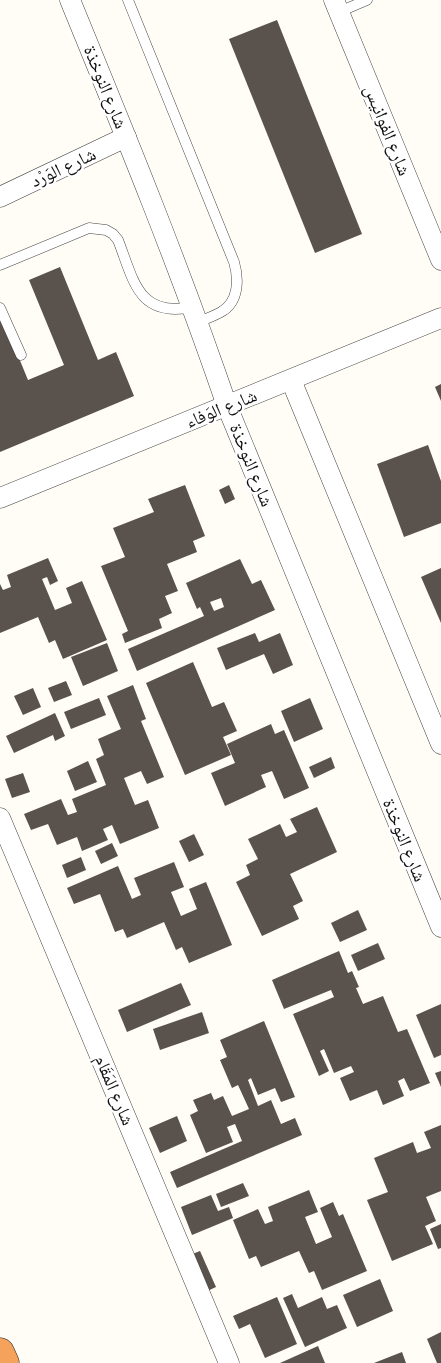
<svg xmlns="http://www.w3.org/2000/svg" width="441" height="1363" font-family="Merriweather,'Noto Naskh Arabic',serif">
  <rect width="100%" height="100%" fill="#fffdf5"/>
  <g fill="#5a524d" fill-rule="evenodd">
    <polygon points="277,20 362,234 315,253 229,39"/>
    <polygon points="60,267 98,360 116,352 134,396 0,452 0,312 28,380 64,365 29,280"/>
    <polygon points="441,384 441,401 435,387"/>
    <polygon points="428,445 441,481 441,523 404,537 377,464"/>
    <polygon points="185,485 205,536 193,541 197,552 167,564 178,591 165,596 172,613 159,619 162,628 125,643 122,634 128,631 101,566 125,557 113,528 154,512 148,499"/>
    <polygon points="229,485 235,499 225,504 219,490"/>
    <polygon points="48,558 58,581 50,585 47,577 42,579 55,610 72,603 66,588 82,581 107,640 63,659 55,640 49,643 38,617 0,633 0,584 3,590 11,587 7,575"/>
    <path d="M 240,559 L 252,584 L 261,580 L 275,610 L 137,671 L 128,649 L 204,616 L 200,607 L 197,609 L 186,583 ZM 221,598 L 224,607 L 214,611 L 210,602 Z"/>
    <polygon points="441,568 441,623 421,577"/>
    <polygon points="255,633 259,642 280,633 293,665 273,674 264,654 226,670 217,648"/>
    <polygon points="107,643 118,671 83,686 71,657"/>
    <polygon points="193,662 212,707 224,702 237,731 223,737 231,755 185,775 146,683"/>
    <polygon points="66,681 72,695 54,702 48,688"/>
    <polygon points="133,685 146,719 141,721 164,777 147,784 141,771 124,778 135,805 148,800 159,828 120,844 112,825 103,829 108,840 82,851 77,837 57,845 48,824 31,830 24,814 61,799 68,815 77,812 72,799 106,785 96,759 104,755 98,739 121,729 107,696"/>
    <polygon points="33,688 41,707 23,715 14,696"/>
    <polygon points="99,698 106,715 71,729 64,712"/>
    <polygon points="310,698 323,729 294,742 281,711"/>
    <polygon points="55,713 65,736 55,741 53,735 14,753 6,736"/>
    <polygon points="271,724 275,734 284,730 309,788 284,799 272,771 261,775 266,787 225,806 211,773 235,763 227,744"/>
    <polygon points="331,757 335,768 314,778 309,767"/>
    <polygon points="88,761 97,782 75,791 67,771"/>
    <polygon points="23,773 30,792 12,798 5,779"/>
    <polygon points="317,807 337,852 290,874 303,901 293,906 299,919 262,936 236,882 250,875 246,865 258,859 248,839 280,824 286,837 297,832 290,819"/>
    <polygon points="194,834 204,855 189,862 179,841"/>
    <polygon points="112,843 118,856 101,864 95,851"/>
    <polygon points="81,857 86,870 67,878 62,865"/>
    <polygon points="174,862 184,887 171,892 181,916 197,909 189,889 206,882 232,945 189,963 182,947 176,950 164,922 127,938 123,929 115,932 100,894 74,904 67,888 118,866 132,899 141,895 134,878"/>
    <polygon points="358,910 367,930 340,942 331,923"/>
    <polygon points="378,943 385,959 358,971 351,955"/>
    <polygon points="339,951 348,973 352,971 359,987 356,988 363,1004 383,996 398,1032 407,1029 430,1083 410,1091 404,1078 398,1081 404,1096 383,1105 377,1090 350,1101 340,1078 354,1072 351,1066 334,1073 324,1049 320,1051 329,1071 319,1076 293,1014 334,997 331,990 284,1009 272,980"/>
    <polygon points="181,983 191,1005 127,1032 118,1010"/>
    <polygon points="441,1004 441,1055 434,1058 416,1015"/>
    <polygon points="202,1012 209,1033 160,1050 153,1029"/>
    <polygon points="264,1021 295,1097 281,1102 275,1088 258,1095 251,1078 248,1080 258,1106 271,1100 281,1124 295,1118 302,1135 177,1188 170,1172 242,1141 235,1124 227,1127 233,1142 206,1153 190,1115 198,1111 193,1100 211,1093 214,1100 223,1096 232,1116 249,1109 238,1085 232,1088 220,1060 227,1057 220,1040"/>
    <polygon points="441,1071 441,1087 435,1073"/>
    <polygon points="177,1116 187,1141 160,1153 149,1128"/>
    <polygon points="441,1125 441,1191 426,1197 436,1221 425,1226 433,1244 392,1261 367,1200 388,1192 374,1158 413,1142 417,1153 431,1148 424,1132"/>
    <polygon points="243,1183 249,1196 221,1207 216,1194"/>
    <polygon points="309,1190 318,1212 305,1217 316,1244 332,1237 320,1208 333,1202 339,1216 343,1214 367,1271 322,1290 314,1271 309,1273 299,1251 261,1267 256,1256 249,1259 233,1220 258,1209 265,1224 273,1221 268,1207"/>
    <polygon points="211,1195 218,1211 229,1207 233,1218 192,1235 181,1207"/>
    <polygon points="441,1224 441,1248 438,1249 430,1229"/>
    <polygon points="200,1251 216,1287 201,1294 185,1257"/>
    <polygon points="380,1279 393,1311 357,1327 343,1295"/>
    <polygon points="292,1294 298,1308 322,1297 327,1309 337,1305 347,1328 305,1347 283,1298"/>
    <polygon points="277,1297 297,1344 265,1358 250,1324 239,1329 233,1316"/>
    <polygon points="441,1332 441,1363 437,1363 427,1339"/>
    <polygon points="318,1346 325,1363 280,1363 289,1359"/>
    <polygon points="402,1352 406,1363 374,1363"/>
  </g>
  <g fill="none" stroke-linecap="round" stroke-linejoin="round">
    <g stroke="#444" stroke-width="11">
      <g id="lane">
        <path d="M 128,0 L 234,262 C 239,279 239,302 221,312 C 214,316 206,319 198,322"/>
        <polyline points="339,12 367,0"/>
        <path d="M 0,265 L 89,228 L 106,230 L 113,234 L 118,240 C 134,281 138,318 193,307"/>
        <polyline points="0,308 21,355"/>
      </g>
    </g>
    <g stroke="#444" stroke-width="21">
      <g id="street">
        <path d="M 70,0 C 125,134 180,268 227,406 L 441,927"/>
        <polyline points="334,0 441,260"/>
        <polyline points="0,197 126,137"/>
        <polyline points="291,380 441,744"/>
        <polyline points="0,498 441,318"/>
        <polyline points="0,818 229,1363"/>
      </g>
    </g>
    <g stroke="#222" stroke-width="29">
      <polyline id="highway" points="0,1352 5,1363"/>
    </g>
    <use href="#lane" stroke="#fff" stroke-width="10"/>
    <use href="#street" stroke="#fff" stroke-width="20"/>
    <use href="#highway" stroke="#f5a25d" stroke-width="28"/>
  </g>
  <g text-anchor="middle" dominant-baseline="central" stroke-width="5" stroke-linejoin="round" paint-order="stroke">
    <g font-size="18" fill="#111" stroke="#fff">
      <text transform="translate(106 87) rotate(68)">شارع النوخذة</text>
      <text transform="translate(388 130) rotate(68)">شارع الفوانيس</text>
      <text transform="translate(63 167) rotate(-25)">شارع الوَرْد</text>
      <text transform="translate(221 408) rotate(-22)">شارع الوَفاء</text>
      <text transform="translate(252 465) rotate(68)">شارع النوخذة</text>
      <text transform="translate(405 840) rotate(68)">شارع النوخذة</text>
      <text transform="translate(115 1090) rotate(67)">شارع المَقَام</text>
    </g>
  </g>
</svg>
